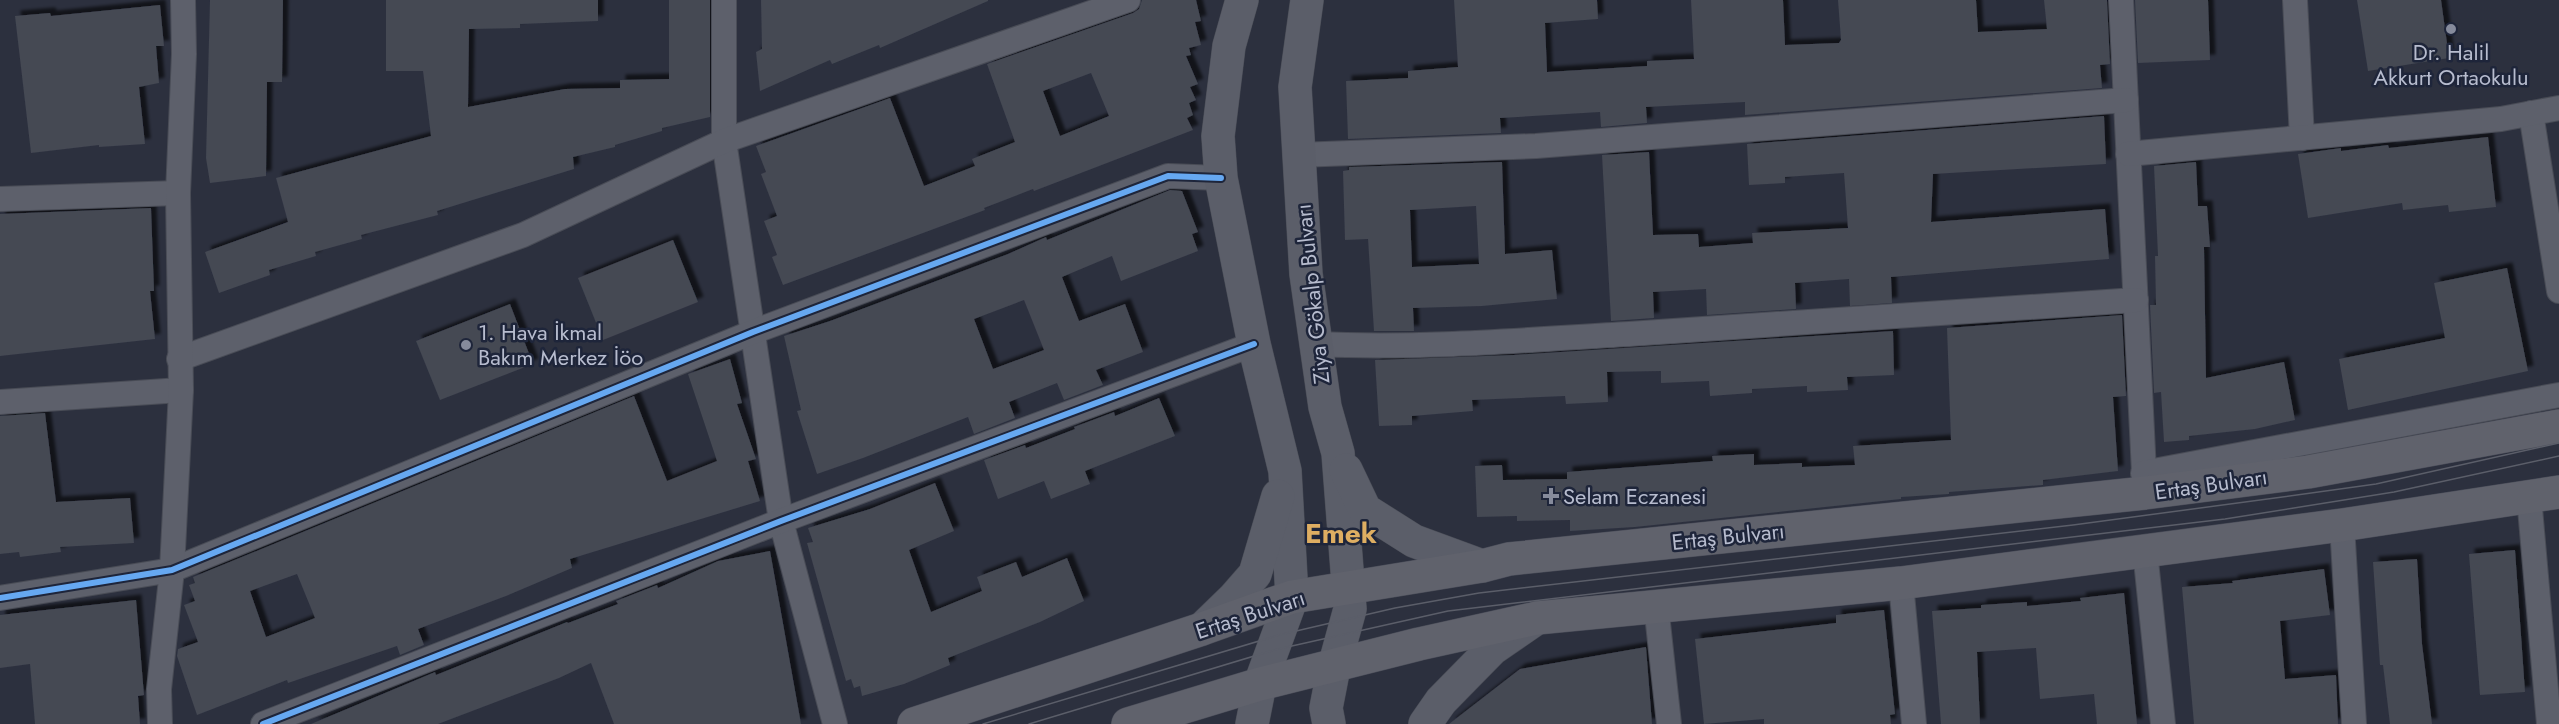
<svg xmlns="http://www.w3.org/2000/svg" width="2559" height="724" font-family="Jost,sans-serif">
  <defs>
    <filter id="shadow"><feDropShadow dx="5.5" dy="-5.5" stdDeviation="1.5" flood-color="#0009"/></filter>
  </defs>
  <rect width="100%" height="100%" fill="#2c303e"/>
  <g fill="#444853" fill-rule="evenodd" filter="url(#shadow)">
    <polygon points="210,0 283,0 282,82 267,82 266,176 210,183 206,158"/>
    <polygon points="386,0 598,0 598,21 520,24 520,28 469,29 468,107 565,89 620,88 620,80 669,79 669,0 710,0 710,117 662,128 662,131 615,145 615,147 573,157 574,169 437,211 438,215 361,235 362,239 315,252 316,256 269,270 270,275 219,293 205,252 288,222 276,178 431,136 423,71 386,71"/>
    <polygon points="761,0 988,0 988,1 880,48 879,45 832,64 830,60 760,91 756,52 762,49"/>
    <path d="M 1142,0 L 1196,0 L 1201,21 L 1195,22 L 1201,45 L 1189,48 L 1191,55 L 1186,56 L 1198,84 L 1190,87 L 1196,100 L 1189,103 L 1193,115 L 1187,118 L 1193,130 L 1034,191 L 1033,189 L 984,208 L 985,210 L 783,285 L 772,257 L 777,255 L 764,221 L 777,216 L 761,174 L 766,172 L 756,146 L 890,98 L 924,186 L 975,166 L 972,159 L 1015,142 L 987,64 L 1133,13 L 1139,9 ZM 1091,73 L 1109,116 L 1060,136 L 1043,91 Z"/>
    <polygon points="1454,0 1597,0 1598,19 1545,23 1547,72 1647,66 1647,61 1694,59 1691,0 1783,0 1785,45 1839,43 1841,40 1838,0 1976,0 1978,32 2047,29 2044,0 2107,0 2110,64 2100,65 2102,88 1745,115 1745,102 1646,107 1647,123 1601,127 1600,112 1500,118 1501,133 1348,139 1346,81 1408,78 1408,71 1458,67"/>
    <polygon points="2135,0 2208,0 2210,60 2138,63"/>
    <polygon points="2357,0 2441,0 2449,58 2368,71"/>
    <polygon points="160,5 164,46 156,46 159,83 139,87 145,144 99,147 99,145 31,153 15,16 50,13 51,16"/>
    <polygon points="2104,116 2106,164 1933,174 1931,222 2105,209 2109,259 1891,277 1892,303 1850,306 1849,279 1795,283 1796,309 1707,315 1706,289 1653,292 1654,318 1611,321 1602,155 1649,152 1653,235 1698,234 1699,247 1753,243 1752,233 1848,228 1844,173 1785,177 1785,183 1749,185 1747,144"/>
    <polygon points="2488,137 2496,207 2449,212 2448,205 2403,210 2402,203 2308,218 2298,154 2341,148 2341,151 2388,145 2389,148"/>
    <path d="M 1502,162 L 1505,254 L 1552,250 L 1557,299 L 1482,306 L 1413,308 L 1414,331 L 1374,331 L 1368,239 L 1345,240 L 1343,171 L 1349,170 L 1349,167 ZM 1476,206 L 1479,264 L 1412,267 L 1410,210 Z"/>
    <polygon points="2196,162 2198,206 2207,206 2210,247 2204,247 2206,378 2284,362 2295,420 2255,429 2189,436 2189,440 2164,442 2161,392 2154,393 2150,305 2156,305 2155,256 2158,256 2154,166"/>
    <path d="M 1170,190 L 1182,191 L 1198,232 L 1192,234 L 1198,251 L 1121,281 L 1112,256 L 1062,277 L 1079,321 L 1125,304 L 1143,352 L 1096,370 L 1103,385 L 1064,400 L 1057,383 L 1009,402 L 1015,418 L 974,434 L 968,417 L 863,458 L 817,474 L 797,411 L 801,410 L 784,336 L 830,321 L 1008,254 L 1046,237 L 1047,240 ZM 1024,300 L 1044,350 L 993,369 L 974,319 Z"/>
    <polygon points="151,208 154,291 150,291 155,339 0,356 0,214"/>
    <polygon points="673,240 698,302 603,340 578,278"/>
    <polygon points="2507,268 2528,371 2348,410 2339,359 2445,338 2434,283"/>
    <polygon points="510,304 533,364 440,400 416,341"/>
    <polygon points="2122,315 2126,396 2113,397 2118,471 2043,480 2043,485 1949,492 1949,494 1901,497 1901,499 1635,527 1570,531 1570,520 1517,521 1517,516 1477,517 1475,466 1502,465 1503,480 1567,479 1567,472 1713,461 1712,456 1754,454 1754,465 1802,463 1802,467 1855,465 1853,446 1951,440 1947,328"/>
    <polygon points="1893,331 1894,375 1847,377 1848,390 1807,392 1807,386 1752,389 1752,393 1710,396 1709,381 1661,383 1661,371 1607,372 1608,402 1566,404 1565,396 1472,400 1473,411 1412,416 1412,425 1379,426 1375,360 1513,355"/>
    <path d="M 730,359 L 742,403 L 737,404 L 756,459 L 748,461 L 760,501 L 570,559 L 572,568 L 506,596 L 418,629 L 424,645 L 400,655 L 397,646 L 288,683 L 287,680 L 197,715 L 177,656 L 178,649 L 198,642 L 184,605 L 195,601 L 189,585 L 195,583 L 193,577 L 634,396 L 667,481 L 717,461 L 688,374 ZM 297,574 L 315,618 L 266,637 L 250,591 Z"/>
    <polygon points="1159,398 1175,436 1085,471 1090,484 1051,499 1044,481 998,499 984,460 1025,445 1026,448 1075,429 1074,427 1114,412 1115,416"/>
    <polygon points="45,413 56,502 130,498 134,543 60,547 61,552 20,557 19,552 0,554 0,416"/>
    <polygon points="935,483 954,531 909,550 931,612 982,591 977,577 1016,562 1022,577 1067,558 1084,601 1040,622 948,658 950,665 904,684 862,696 860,686 854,688 851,679 846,681 807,543 813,542 808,528 870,509"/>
    <polygon points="2515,550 2525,692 2480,695 2469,554"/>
    <polygon points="770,551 801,724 614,724 591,663 559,678 438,724 311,724 435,672 436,675 567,622 568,623 618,604 616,601 657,585 658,588 718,561"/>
    <polygon points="2417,559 2422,644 2432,724 2390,724 2383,665 2380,665 2373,562"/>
    <polygon points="2324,569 2330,615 2280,621 2285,679 2336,675 2338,724 2194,724 2182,587 2233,583 2232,581"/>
    <polygon points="2124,593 2137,724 2097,724 2094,694 2040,699 2036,648 1977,652 1980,724 1941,724 1932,611 1981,608 1981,605 2027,602 2027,606 2081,601 2080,598"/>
    <polygon points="136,600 144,695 138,696 140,724 35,724 30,664 0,668 0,615"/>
    <polygon points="1884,610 1895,714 1890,715 1891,724 1764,724 1764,719 1704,724 1695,639 1836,623 1836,615"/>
    <polygon points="1646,647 1652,724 1449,724 1520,669"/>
  </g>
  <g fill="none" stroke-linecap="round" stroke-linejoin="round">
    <g stroke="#494c56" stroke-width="26">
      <g id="minor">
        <polyline points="724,0 724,141 781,521 835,724"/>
        <polyline points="2121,0 2145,493"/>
        <polyline points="2295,0 2302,138"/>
        <polyline points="2531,113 2559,291"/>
        <polyline points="2128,154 2501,119 2559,108"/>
        <polyline points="1298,155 1536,146 2126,100"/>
        <polyline points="0,199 178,193"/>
        <path d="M 1316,344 C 1420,349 1525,340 1629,334 C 1798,324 1967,312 2136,300"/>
        <polyline points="179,359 523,235 724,141 1128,0"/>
        <polyline points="0,402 181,390"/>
        <polyline points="2143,473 2559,395"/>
        <polyline points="2529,497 2549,724"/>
        <polyline points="2342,525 2354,724"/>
        <polyline points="2145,551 2163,724"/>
        <polyline points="1901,583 1914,724"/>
        <polyline points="0,598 172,570 753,332 1168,176 1221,178"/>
        <polyline points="1656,605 1669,724"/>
        <polyline points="160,724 159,689 172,570 181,390 178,193 184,54 183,0"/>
        <polyline points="263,724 781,521 1254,344"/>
      </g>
    </g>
    <g stroke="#494c56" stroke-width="34">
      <g id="secondary">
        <polyline points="1242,0 1229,46 1218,136 1221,178 1254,344 1285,471 1292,597 1260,684 1252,724"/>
        <polyline points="1307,0 1295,87 1306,274 1325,407 1338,453 1350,609 1334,667 1326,708 1329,724"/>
        <polyline points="1346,470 1365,510 1414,541 1482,566"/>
        <polyline points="1202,629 1234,598 1255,574 1278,496"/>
        <polyline points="1425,724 1441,701 1492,649 1537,618"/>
      </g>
    </g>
    <g stroke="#4a4d59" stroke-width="34">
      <g id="primary">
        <polyline points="914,724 1202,629 1292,597 1482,566 1509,559 2145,493 2308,472 2559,426"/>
        <polyline points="1128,724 1260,684 1419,644 1537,618 1901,583 2342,525 2559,492"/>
      </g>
    </g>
    <use href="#minor" stroke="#5d606b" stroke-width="24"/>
    <use href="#secondary" stroke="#5b5e69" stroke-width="33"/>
    <use href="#primary" stroke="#60626c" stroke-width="33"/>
    <g stroke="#5b5e69" stroke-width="1.5">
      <polyline points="983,724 1279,635 1395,608 1479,593 2073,525 2275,498 2376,484 2559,443"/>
      <polyline points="1029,724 1274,650 1448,611 2225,519 2394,492 2559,456"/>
    </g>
    <g stroke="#1e253a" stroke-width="10">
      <g id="cycleway">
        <polyline points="0,598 172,570 753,332 1168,176 1221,178"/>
        <polyline points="263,724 781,521 1254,344"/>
      </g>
    </g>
    <use href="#cycleway" stroke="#66a8f1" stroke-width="6"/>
  </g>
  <g fill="#868b9c" stroke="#1e253a" stroke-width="2">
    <circle cx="2451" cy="29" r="6"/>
    <circle cx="466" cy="345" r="6"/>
    <path d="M1548 487h6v6h6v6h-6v6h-6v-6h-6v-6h6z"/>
  </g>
  <g text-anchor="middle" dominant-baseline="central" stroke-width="5" stroke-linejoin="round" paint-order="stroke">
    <g font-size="22" fill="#b7bcce" stroke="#1e253a" text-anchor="start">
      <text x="2451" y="52" text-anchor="middle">Dr. Halil<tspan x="2451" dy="25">Akkurt Ortaokulu</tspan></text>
      <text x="478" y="332">1. Hava İkmal<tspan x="478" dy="25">Bakım Merkez İöo</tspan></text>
      <text x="1563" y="496">Selam Eczanesi</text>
    </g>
    <g font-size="22" fill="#b7bcce" stroke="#1e253a">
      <text transform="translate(1312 294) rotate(-96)">Ziya Gökalp Bulvarı</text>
      <text transform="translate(2211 484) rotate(-8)">Ertaş Bulvarı</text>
      <text transform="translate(1728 536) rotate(-6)">Ertaş Bulvarı</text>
      <text transform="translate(1250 614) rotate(-18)">Ertaş Bulvarı</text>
    </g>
    <g font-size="28" font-weight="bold" fill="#deae62" stroke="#1e253a">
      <text x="1341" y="533">Emek</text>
    </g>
  </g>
</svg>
